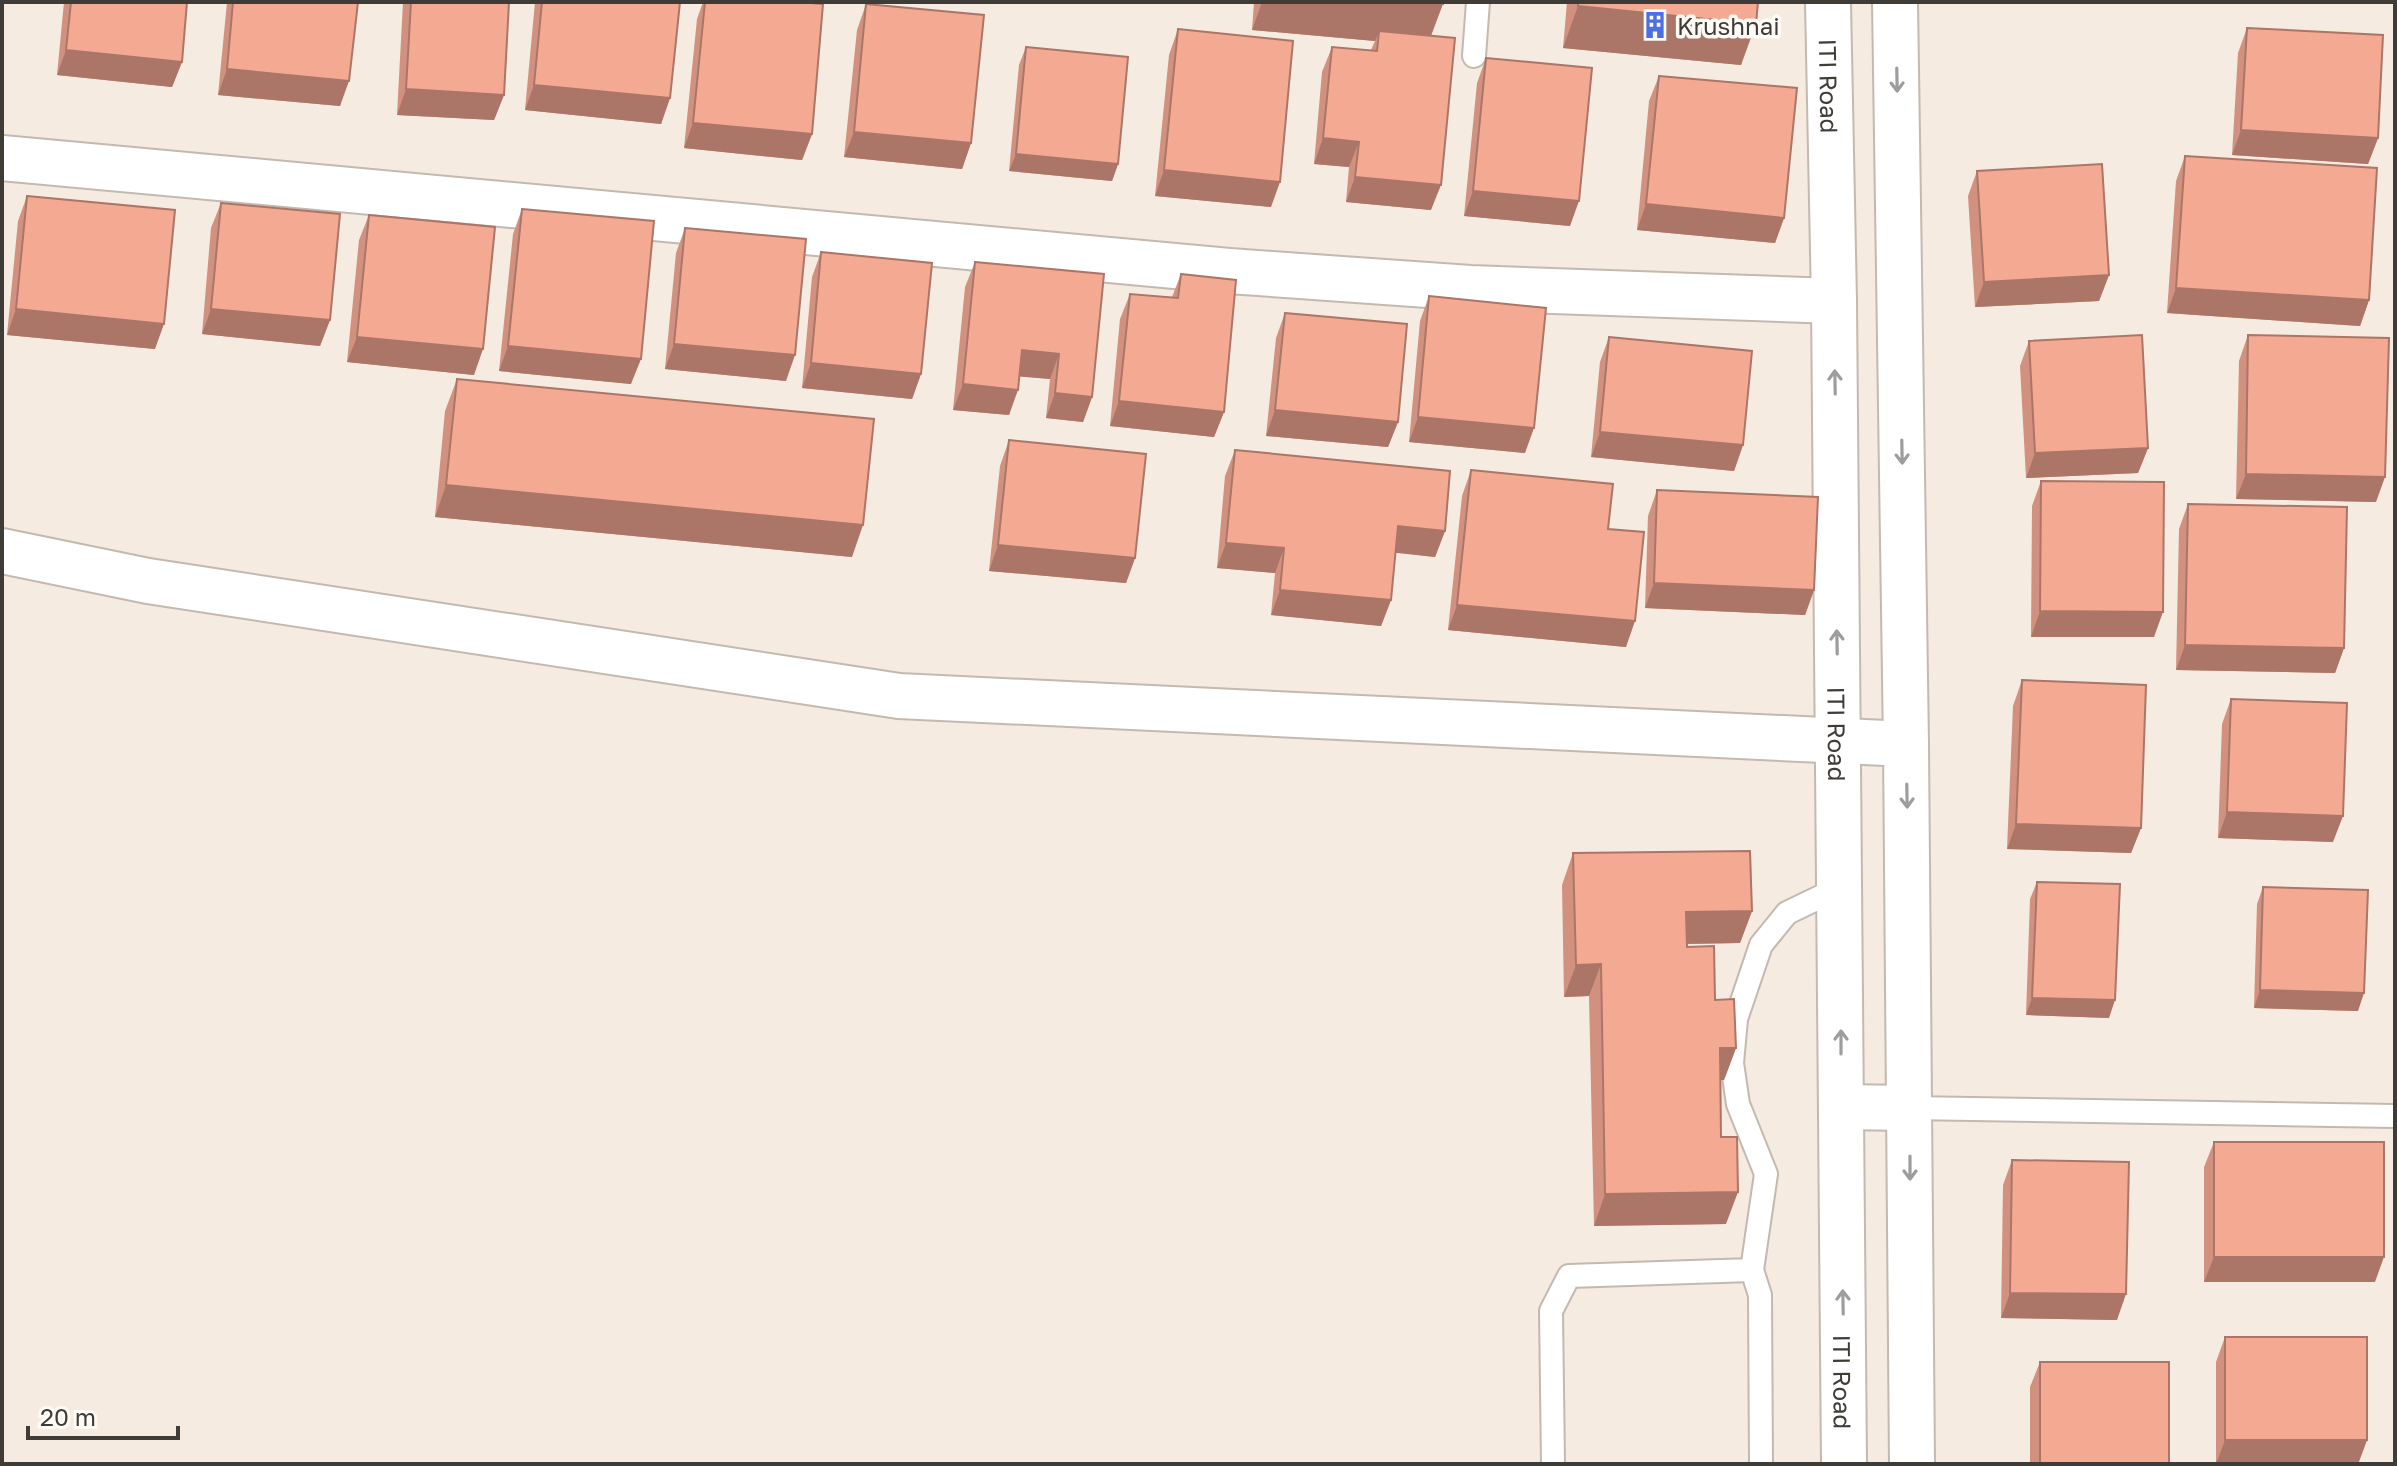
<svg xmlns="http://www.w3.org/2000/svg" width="2397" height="1466" font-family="'Golos Text',sans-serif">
  <rect width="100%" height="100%" fill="#f5ebe1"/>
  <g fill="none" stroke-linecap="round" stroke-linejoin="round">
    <g stroke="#c3b9af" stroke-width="26">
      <g id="service">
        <polyline points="1474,56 1478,2"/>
        <polyline points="1909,1108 2395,1116"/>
        <polyline points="1752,1270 1760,1295 1761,1464"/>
        <polyline points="1553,1464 1551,1311 1569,1276 1752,1270 1766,1174 1738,1104 1732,1063 1736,1019 1761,945 1787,913 1839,888"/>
      </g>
    </g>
    <g stroke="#c3b9af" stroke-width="48">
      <g id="minor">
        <polyline points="2,158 1229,271 1470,288 1834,301"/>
        <polyline points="2,551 148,581 899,696 1906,744"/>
        <polyline points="1841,1107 1909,1108"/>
      </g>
    </g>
    <g stroke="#c3b9af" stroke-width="48">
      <g id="secondary">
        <path id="s1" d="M 1828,2 L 1834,301 L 1844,1464"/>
        <polyline points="1895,2 1906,744 1912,1464"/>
      </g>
    </g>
    <use href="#service" stroke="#fff" stroke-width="22"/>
    <use href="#minor" stroke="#fff" stroke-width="44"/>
    <use href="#secondary" stroke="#fff" stroke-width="44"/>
  </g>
  <g fill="#d2917e">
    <polygon points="64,2 187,2 182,62 172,87 57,75"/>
    <polygon points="227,2 358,2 340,106 218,95"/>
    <polygon points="403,2 509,2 504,95 494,120 397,115"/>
    <polygon points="535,2 680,2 670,98 661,124 525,110"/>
    <polygon points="703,2 799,2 812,134 802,160 684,148 697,19"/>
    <polygon points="1254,2 1443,2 1431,36 1431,210 1346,202 1349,167 1314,164 1322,72 1332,47 1371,50 1375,41 1252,30"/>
    <polygon points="1567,2 1758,2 1741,65 1563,48"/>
    <polygon points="866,4 971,143 962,169 844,157 857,30"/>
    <polygon points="2247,28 2378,138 2368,164 2232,155 2238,53"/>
    <polygon points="1178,29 1271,207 1155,196 1169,55"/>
    <polygon points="1026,47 1118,164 1112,181 1009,171 1019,65"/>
    <polygon points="1486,58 1570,226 1464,216 1477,83"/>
    <polygon points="1659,76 1784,218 1775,243 1637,230 1649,101"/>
    <polygon points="2185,156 2369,300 2360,326 2167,313 2176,181"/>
    <polygon points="1977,171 2109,275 2099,301 1975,307 1968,196"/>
    <polygon points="27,196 155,349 7,335 18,221"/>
    <polygon points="221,203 330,320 320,346 202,334 211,228"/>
    <polygon points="522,209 631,384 499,371 513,234"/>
    <polygon points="369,215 474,375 347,362 359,240"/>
    <polygon points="685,228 786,381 665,369 676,253"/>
    <polygon points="821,252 921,374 912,399 802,388 812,277"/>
    <polygon points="975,262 1104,274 1092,397 1083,422 1046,418 1050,379 1020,376 1009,415 953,410 965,287"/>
    <polygon points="1181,274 1224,412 1214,437 1110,426 1120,319 1130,294 1172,297"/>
    <polygon points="1429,296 1525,453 1409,442 1420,321"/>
    <polygon points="1285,313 1398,422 1388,447 1266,436 1276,338"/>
    <polygon points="2248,335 2376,502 2236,499 2239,361"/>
    <polygon points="1609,337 1743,445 1734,471 1591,457 1600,362"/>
    <polygon points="2029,341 2148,448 2138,473 2026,478 2020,366"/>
    <polygon points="457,379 852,557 435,517 445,411"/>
    <polygon points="1009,440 1135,558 1126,583 989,571 1000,466"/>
    <polygon points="1235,450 1445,531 1435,557 1395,552 1391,600 1381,626 1271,615 1275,573 1217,568 1225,476"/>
    <polygon points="1471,470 1608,529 1626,647 1448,630 1462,496"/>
    <polygon points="2041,481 2154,637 2031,637 2032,506"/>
    <polygon points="1657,490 1814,590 1805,615 1645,608 1648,516"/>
    <polygon points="2188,504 2344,648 2335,673 2176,670 2179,529"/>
    <polygon points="2022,680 2141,828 2131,853 2007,849 2013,706"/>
    <polygon points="2231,699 2333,842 2218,838 2222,724"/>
    <polygon points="1573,853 1752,911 1740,943 1687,944 1687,947 1715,1000 1736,1048 1724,1080 1720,1080 1721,1137 1726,1224 1594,1226 1589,996 1564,997 1562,885"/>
    <polygon points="2037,882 2109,1018 2026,1015 2030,899"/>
    <polygon points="2263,887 2358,1011 2254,1008 2257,904"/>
    <polygon points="2214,1142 2375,1282 2204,1282 2204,1167"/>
    <polygon points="2012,1160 2117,1320 2001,1318 2003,1185"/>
    <polygon points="2225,1337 2367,1440 2358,1464 2216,1464 2216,1362"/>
    <polygon points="2040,1362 2169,1464 2030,1464 2030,1387"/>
  </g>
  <g fill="#ab7667">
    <polygon points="1262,2 1418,2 1443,4 1427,46 1379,31 1375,41 1252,30"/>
    <polygon points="1578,6 1756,24 1741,65 1563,48"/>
    <polygon points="66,50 182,62 172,87 57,75"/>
    <polygon points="227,69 349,81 340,106 218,95"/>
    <polygon points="534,85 670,98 661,124 525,110"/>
    <polygon points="406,89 504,95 494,120 397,115"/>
    <polygon points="693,123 812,134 802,160 684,148"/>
    <polygon points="2241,130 2378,138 2368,164 2232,155"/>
    <polygon points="854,132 971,143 962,169 844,157"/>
    <polygon points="1323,138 1359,142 1349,167 1314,164"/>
    <polygon points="1016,154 1118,164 1112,181 1009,171"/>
    <polygon points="1164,170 1280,182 1271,207 1155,196"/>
    <polygon points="1355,177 1441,185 1431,210 1346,202"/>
    <polygon points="1473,191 1579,201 1570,226 1464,216"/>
    <polygon points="1646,204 1784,218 1775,243 1637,230"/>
    <polygon points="2109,275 2099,301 1975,307 1984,282"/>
    <polygon points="2176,288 2369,300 2360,326 2167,313"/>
    <polygon points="16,309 164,324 155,349 7,335"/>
    <polygon points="211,309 330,320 320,346 202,334"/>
    <polygon points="357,337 483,349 474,375 347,362"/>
    <polygon points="674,344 795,355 786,381 665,369"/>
    <polygon points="508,346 641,359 631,384 499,371"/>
    <polygon points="1022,350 1059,354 1050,379 1013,376"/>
    <polygon points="811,363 921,374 912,399 802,388"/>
    <polygon points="963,384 1018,390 1009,415 953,410"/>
    <polygon points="1055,393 1092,397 1083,422 1046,418"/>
    <polygon points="1119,401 1224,412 1214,437 1110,426"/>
    <polygon points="1275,410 1398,422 1388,447 1266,436"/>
    <polygon points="1418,417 1534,428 1525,453 1409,442"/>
    <polygon points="1600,432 1743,445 1734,471 1591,457"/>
    <polygon points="2148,448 2138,473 2026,478 2035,453"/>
    <polygon points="2246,474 2385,477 2376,502 2236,499"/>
    <polygon points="446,485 863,525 852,557 435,517"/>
    <polygon points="1398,526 1445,531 1435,557 1388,552"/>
    <polygon points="1226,543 1284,548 1275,573 1217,568"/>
    <polygon points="998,545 1135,558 1126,583 989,571"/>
    <polygon points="1654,583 1814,590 1805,615 1645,608"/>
    <polygon points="1280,590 1391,600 1381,626 1271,615"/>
    <polygon points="1457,605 1635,621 1626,647 1448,630"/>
    <polygon points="2040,611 2163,612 2154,637 2031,637"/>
    <polygon points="2185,645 2344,648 2335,673 2176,670"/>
    <polygon points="2227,812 2343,816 2333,842 2218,838"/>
    <polygon points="2016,824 2141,828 2131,853 2007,849"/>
    <polygon points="1752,911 1740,943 1675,944 1686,912"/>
    <polygon points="1601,964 1589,996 1564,997 1576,965"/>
    <polygon points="2260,990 2364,993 2358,1011 2254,1008"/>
    <polygon points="2032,998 2115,1000 2109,1018 2026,1015"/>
    <polygon points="1720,1048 1736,1048 1724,1080 1708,1080"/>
    <polygon points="1738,1192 1726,1224 1594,1226 1605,1194"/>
    <polygon points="2214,1257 2384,1257 2375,1282 2204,1282"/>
    <polygon points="2010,1293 2126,1294 2117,1320 2001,1318"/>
    <polygon points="2225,1440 2367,1440 2358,1464 2216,1464"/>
  </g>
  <g fill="#f4a993" stroke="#ab7667" stroke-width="2">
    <polygon points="71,2 187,2 182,62 66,50"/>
    <polygon points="233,2 358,2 349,81 227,69"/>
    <polygon points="411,2 509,2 504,95 406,89"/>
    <polygon points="542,2 680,2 670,98 534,85"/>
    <polygon points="705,2 799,2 823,4 812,134 693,123"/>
    <polygon points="1418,2 1443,2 1443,4"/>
    <polygon points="1578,2 1758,2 1756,24 1578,6"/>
    <polygon points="866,4 984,15 971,143 854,132"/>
    <polygon points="2247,28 2383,35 2378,138 2241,130"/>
    <polygon points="1178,29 1293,41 1280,182 1164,170"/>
    <polygon points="1379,31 1455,38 1441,185 1355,177 1359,142 1323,138 1332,47 1377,51"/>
    <polygon points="1026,47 1128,57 1118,164 1016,154"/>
    <polygon points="1486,58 1592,68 1579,201 1473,191"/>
    <polygon points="1659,76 1797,88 1784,218 1646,204"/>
    <polygon points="2185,156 2377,168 2369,300 2176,288"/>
    <polygon points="2102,164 2109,275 1984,282 1977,171"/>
    <polygon points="27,196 175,210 164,324 16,309"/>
    <polygon points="221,203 340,214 330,320 211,309"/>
    <polygon points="522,209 654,221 641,359 508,346"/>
    <polygon points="369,215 495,227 483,349 357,337"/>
    <polygon points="685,228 806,239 795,355 674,344"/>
    <polygon points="821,252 932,263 921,374 811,363"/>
    <polygon points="975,262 1104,274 1092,397 1055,393 1059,354 1022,350 1018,390 963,384"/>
    <polygon points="1181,274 1236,280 1224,412 1119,401 1130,294 1178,298"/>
    <polygon points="1429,296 1546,308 1534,428 1418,417"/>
    <polygon points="1285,313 1407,324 1398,422 1275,410"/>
    <polygon points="2142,335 2148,448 2035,453 2029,341"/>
    <polygon points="2248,335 2389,338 2385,477 2246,474"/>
    <polygon points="1609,337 1752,351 1743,445 1600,432"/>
    <polygon points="457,379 874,419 863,525 446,485"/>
    <polygon points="1009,440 1146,454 1135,558 998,545"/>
    <polygon points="1235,450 1450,471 1445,531 1398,526 1391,600 1280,590 1284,548 1226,543"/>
    <polygon points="1471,470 1613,484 1608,529 1644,532 1635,621 1457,605"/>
    <polygon points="2041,481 2164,482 2163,612 2040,611"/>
    <polygon points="1657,490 1818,497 1814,590 1654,583"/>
    <polygon points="2188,504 2347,507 2344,648 2185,645"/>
    <polygon points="2022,680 2146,685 2141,828 2016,824"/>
    <polygon points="2231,699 2347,703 2343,816 2227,812"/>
    <polygon points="1750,851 1752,911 1686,912 1687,947 1714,946 1715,1000 1734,999 1736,1048 1720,1048 1721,1137 1737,1137 1738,1192 1605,1194 1601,964 1576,965 1573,853"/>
    <polygon points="2037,882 2120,884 2115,1000 2032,998"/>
    <polygon points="2263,887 2368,890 2364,993 2260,990"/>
    <rect x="2214" y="1142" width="170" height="115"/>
    <polygon points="2012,1160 2129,1162 2126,1294 2010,1293"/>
    <rect x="2225" y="1337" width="142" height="103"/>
    <rect x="2040" y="1362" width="129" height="102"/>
  </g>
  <defs><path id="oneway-shaft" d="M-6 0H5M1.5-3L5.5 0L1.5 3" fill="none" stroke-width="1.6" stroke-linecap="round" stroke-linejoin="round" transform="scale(2)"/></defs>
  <g stroke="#9f9d9b">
    <use href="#oneway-shaft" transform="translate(1897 80) rotate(89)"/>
    <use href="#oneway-shaft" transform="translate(1835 382) rotate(-91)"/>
    <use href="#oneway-shaft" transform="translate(1902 452) rotate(89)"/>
    <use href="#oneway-shaft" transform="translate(1837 642) rotate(-91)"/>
    <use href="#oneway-shaft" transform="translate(1907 796) rotate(89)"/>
    <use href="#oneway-shaft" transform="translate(1841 1042) rotate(-90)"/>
    <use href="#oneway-shaft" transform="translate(1910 1168) rotate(90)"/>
    <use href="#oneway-shaft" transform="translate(1843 1302) rotate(-91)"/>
  </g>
  <defs>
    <g id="building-bare" transform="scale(2.16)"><path d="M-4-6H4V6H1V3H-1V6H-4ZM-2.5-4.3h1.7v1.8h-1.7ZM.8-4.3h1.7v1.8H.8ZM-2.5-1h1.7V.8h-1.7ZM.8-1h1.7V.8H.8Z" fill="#4c6fe3" stroke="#fefaf6" stroke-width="2.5" paint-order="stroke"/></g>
  </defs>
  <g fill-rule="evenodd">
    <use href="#building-bare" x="1655" y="25"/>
  </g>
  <g text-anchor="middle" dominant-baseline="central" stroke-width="7" stroke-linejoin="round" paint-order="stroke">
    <g font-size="24" fill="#3f3b37" stroke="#fefaf6" text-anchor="start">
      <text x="1677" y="25">Krushnai</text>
    </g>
    <g font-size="24" fill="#3f3b37" stroke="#fefaf6">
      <text stroke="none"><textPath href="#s1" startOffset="84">ITI Road</textPath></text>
      <text stroke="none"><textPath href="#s1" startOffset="732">ITI Road</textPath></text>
      <text stroke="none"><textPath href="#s1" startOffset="1380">ITI Road</textPath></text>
    </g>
  </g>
  <rect width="2397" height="1466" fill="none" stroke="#3f3b37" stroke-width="8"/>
  <path d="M28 1426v12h150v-12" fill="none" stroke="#3f3b37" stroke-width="4"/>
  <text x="40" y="1426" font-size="24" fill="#3f3b37" stroke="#fefaf6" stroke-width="6" paint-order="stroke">20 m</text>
</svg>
